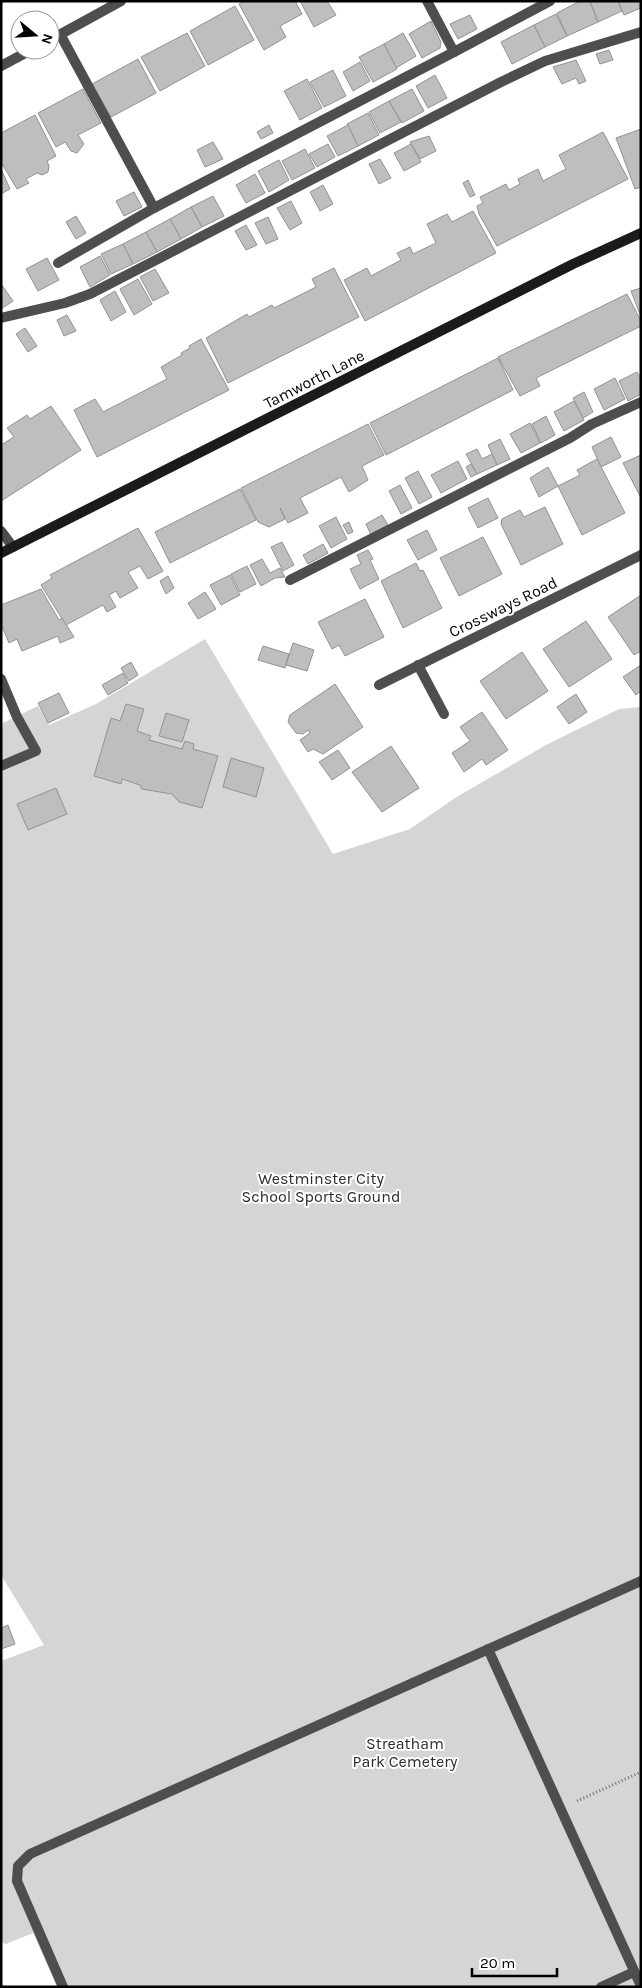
<svg xmlns="http://www.w3.org/2000/svg" width="642" height="1988" font-family="Karla,sans-serif">
  <rect width="100%" height="100%" fill="#fff"/>
  <polygon fill="#d5d5d5" points="205,639 333,854 410,829 455,798 546,745 619,709 641,707 641,1987 57,1987 33,1933 6,1944 1,1942 1,1661 44,1645 1,1575 1,724 38,706 49,725 96,704"/>
  <g fill="#bebebe" stroke="#929292">
    <polygon points="244,1 295,1 302,14 280,26 286,37 264,50 239,4"/>
    <polygon points="300,1 327,1 336,15 314,27"/>
    <polygon points="580,1 590,1 598,22 567,36 557,13"/>
    <polygon points="590,1 618,1 622,11 598,22"/>
    <polygon points="618,1 641,1 641,8 624,15"/>
    <polygon points="235,6 254,40 208,65 190,31"/>
    <polygon points="556,14 567,36 545,47 534,25"/>
    <polygon points="470,15 477,29 458,39 450,24"/>
    <polygon points="431,21 441,42 440,48 422,58 409,34"/>
    <polygon points="534,25 545,47 512,64 501,42"/>
    <polygon points="187,33 205,66 160,91 141,57"/>
    <polygon points="403,33 416,56 396,68 384,44"/>
    <polygon points="384,44 397,69 373,82 359,57"/>
    <polygon points="609,50 613,60 600,64 596,54"/>
    <polygon points="138,59 156,93 111,117 92,84"/>
    <polygon points="576,60 586,81 579,84 576,78 562,84 553,67"/>
    <polygon points="360,62 370,81 353,91 343,72"/>
    <polygon points="333,70 346,96 324,107 310,82"/>
    <polygon points="435,75 447,98 428,108 416,86"/>
    <polygon points="307,79 322,108 300,120 284,91"/>
    <polygon points="83,89 101,123 78,135 84,144 77,153 71,151 65,142 56,147 38,113"/>
    <polygon points="412,89 424,111 402,123 389,101"/>
    <polygon points="389,101 401,122 380,133 369,112"/>
    <polygon points="368,113 379,135 358,146 347,124"/>
    <polygon points="35,115 56,156 47,161 49,166 48,172 42,175 37,173 26,179 29,183 17,189 1,162 1,133"/>
    <polygon points="269,125 273,133 261,139 257,132"/>
    <polygon points="348,125 358,146 338,156 327,136"/>
    <polygon points="641,129 641,187 635,189 616,138"/>
    <polygon points="603,132 628,179 497,246 479,214 477,206 483,203 480,197 506,184 509,190 520,184 518,179 538,169 543,181 566,169 559,155"/>
    <polygon points="429,136 436,151 420,159 410,142"/>
    <polygon points="213,142 223,159 205,167 197,150"/>
    <polygon points="328,144 335,157 317,167 309,154"/>
    <polygon points="411,144 421,162 404,171 394,153"/>
    <polygon points="305,149 315,168 292,180 282,161"/>
    <polygon points="380,159 391,178 379,184 369,164"/>
    <polygon points="279,160 289,180 269,192 258,171"/>
    <polygon points="1,169 10,189 1,194"/>
    <polygon points="255,174 265,193 246,203 236,185"/>
    <polygon points="468,180 475,195 470,197 463,183"/>
    <polygon points="323,185 333,204 320,211 310,192"/>
    <polygon points="134,192 142,207 124,216 116,201"/>
    <polygon points="213,196 224,216 202,227 191,207"/>
    <polygon points="291,201 302,223 290,230 277,208"/>
    <polygon points="191,207 202,227 181,239 170,219"/>
    <polygon points="473,211 496,253 365,321 344,280 367,268 371,276 401,260 397,253 410,247 413,254 436,243 427,224 447,214 452,222"/>
    <polygon points="76,216 86,233 76,239 66,222"/>
    <polygon points="268,217 278,239 266,244 255,223"/>
    <polygon points="170,219 181,239 157,252 146,232"/>
    <polygon points="246,225 257,245 246,250 235,231"/>
    <polygon points="146,232 157,252 133,264 123,244"/>
    <polygon points="123,244 133,264 111,274 101,254"/>
    <polygon points="100,256 110,275 90,287 80,267"/>
    <polygon points="47,258 59,280 38,291 26,269"/>
    <polygon points="334,268 359,317 228,383 206,338 247,314 249,317 272,305 274,308 316,287 312,279"/>
    <polygon points="155,269 169,293 153,301 140,277"/>
    <polygon points="138,279 152,304 134,315 120,289"/>
    <polygon points="1,284 13,301 1,309"/>
    <polygon points="641,288 641,317 631,291"/>
    <polygon points="115,291 126,312 111,321 100,300"/>
    <polygon points="627,294 641,321 641,326 536,378 540,386 520,396 498,357"/>
    <polygon points="67,315 76,331 64,336 57,320"/>
    <polygon points="25,328 37,346 28,352 16,334"/>
    <polygon points="201,339 229,390 97,457 74,410 95,399 103,412 167,379 161,367 182,355 181,353 190,348 189,346"/>
    <polygon points="498,358 513,390 386,455 370,423"/>
    <polygon points="637,372 641,379 641,394 628,401 619,381"/>
    <polygon points="615,378 625,399 604,410 594,389"/>
    <polygon points="584,392 593,412 583,418 573,398"/>
    <polygon points="574,401 584,420 564,431 554,412"/>
    <polygon points="51,406 81,450 1,501 1,445 14,437 7,428 27,415 30,419"/>
    <polygon points="546,416 555,435 541,443 532,424"/>
    <polygon points="530,423 540,443 521,453 510,434"/>
    <polygon points="368,424 384,455 362,466 368,480 349,492 341,477 300,498 308,513 288,523 280,508 285,519 269,527 258,522 241,488"/>
    <polygon points="611,437 621,457 601,467 592,447"/>
    <polygon points="500,439 510,459 497,465 488,445"/>
    <polygon points="477,449 482,459 492,454 497,465 477,474 466,454"/>
    <polygon points="641,455 641,498 623,463"/>
    <polygon points="597,459 625,513 582,535 558,486 580,475 577,470"/>
    <polygon points="458,461 467,479 441,493 431,475"/>
    <polygon points="471,464 477,474 471,477 466,467"/>
    <polygon points="548,467 558,486 539,497 530,478"/>
    <polygon points="418,471 432,497 419,504 405,478"/>
    <polygon points="400,485 412,508 401,514 389,491"/>
    <polygon points="240,489 256,520 170,563 155,532"/>
    <polygon points="488,498 498,518 478,528 468,508"/>
    <polygon points="545,507 563,544 521,565 501,524 502,519 520,510 524,517"/>
    <polygon points="382,515 388,525 371,535 366,524"/>
    <polygon points="336,517 347,539 331,548 319,526"/>
    <polygon points="349,522 353,532 348,534 343,525"/>
    <polygon points="138,528 163,571 148,579 140,566 128,572 138,588 120,598 116,591 109,595 116,607 107,612 103,605 66,625 41,585 52,578 50,575"/>
    <polygon points="427,530 437,550 418,560 407,540"/>
    <polygon points="483,537 502,574 459,596 440,558"/>
    <polygon points="282,542 294,565 283,571 271,547"/>
    <polygon points="323,544 328,553 308,564 303,555"/>
    <polygon points="368,550 373,559 370,560 379,579 360,589 350,569 361,564 357,555"/>
    <polygon points="262,559 270,573 280,568 285,577 275,578 261,586 250,565"/>
    <polygon points="416,563 420,571 423,570 442,608 403,628 381,581"/>
    <polygon points="247,566 256,584 240,592 231,574"/>
    <polygon points="230,575 240,595 221,605 210,585"/>
    <polygon points="168,576 174,588 166,594 160,581"/>
    <polygon points="41,589 59,620 62,618 74,637 60,643 58,636 22,651 17,639 9,643 1,624 1,605"/>
    <polygon points="205,592 216,609 198,619 188,603"/>
    <polygon points="641,595 641,651 634,655 608,617"/>
    <polygon points="365,599 384,637 345,656 339,645 332,649 318,622"/>
    <polygon points="586,621 612,659 569,687 543,649"/>
    <polygon points="293,643 314,650 307,671 286,665"/>
    <polygon points="263,646 289,654 285,668 258,660"/>
    <polygon points="522,652 548,691 506,719 480,681"/>
    <polygon points="131,662 138,675 129,681 121,668"/>
    <polygon points="641,665 641,691 636,695 623,677"/>
    <polygon points="123,673 128,683 108,695 102,685"/>
    <polygon points="335,684 363,727 323,754 313,749 308,752 300,740 310,733 308,730 303,734 296,733 288,722 290,715"/>
    <polygon points="59,693 69,713 48,723 38,703"/>
    <polygon points="576,694 587,712 569,724 557,707"/>
    <polygon points="126,704 144,709 137,731 151,736 149,740 182,749 185,741 194,744 193,749 218,756 202,808 179,802 172,794 142,789 140,785 122,779 121,784 94,776 111,718 120,721"/>
    <polygon points="482,712 508,750 486,765 482,759 464,772 452,753 470,741 460,727"/>
    <polygon points="166,713 189,720 182,742 159,736"/>
    <polygon points="391,746 419,788 382,812 352,772"/>
    <polygon points="338,750 350,768 332,780 319,762"/>
    <polygon points="231,758 264,768 256,797 223,787"/>
    <polygon points="56,788 67,814 28,830 17,804"/>
    <polygon points="8,1625 15,1644 1,1649 1,1628"/>
  </g>
  <g fill="none" stroke-linecap="round" stroke-linejoin="round">
    <polyline stroke="#707070" stroke-width="3" stroke-dasharray="1 2.5" stroke-linecap="butt" points="577,1801 641,1772"/>
    <g stroke="#4e4e4e" stroke-width="10">
      <polyline points="427,1 454,52 550,1"/>
      <polyline points="60,34 154,208"/>
      <polyline points="58,263 154,208 454,52"/>
      <polyline points="1,318 65,303 90,294 501,82 545,61 641,32"/>
      <polyline points="1,531 13,547"/>
      <polyline points="290,580 570,438 592,424 641,402"/>
      <polyline points="1,679 17,717 36,751 1,766"/>
      <polyline points="488,1649 641,1986"/>
      <polyline points="63,1987 17,1881 18,1866 30,1854 641,1581"/>
      <polyline points="601,1987 634,1972"/>
    </g>
    <g stroke="#4e4e4e" stroke-width="10">
      <polyline points="50,40 121,1"/>
      <polyline points="1,66 31,50"/>
      <polyline points="418,665 444,714"/>
      <polyline points="379,685 641,555"/>
    </g>
    <polyline stroke="#1b1b1b" stroke-width="10" points="1,553 573,264 641,233"/>
  </g>
  <g text-anchor="middle" dominant-baseline="central" stroke-width="4" stroke-linejoin="round" paint-order="stroke">
    <g font-size="16" fill="#000" stroke="#fff">
      <text transform="translate(314 379) rotate(-27)">Tamworth Lane</text>
      <text transform="translate(503 607) rotate(-26)">Crossways Road</text>
    </g>
    <g font-size="16" fill="#2c2c2c" stroke="#fff">
      <text x="321" y="1178">Westminster City<tspan x="321" dy="18">School Sports Ground</tspan></text>
      <text x="405" y="1743">Streatham<tspan x="405" dy="18">Park Cemetery</tspan></text>
    </g>
  </g>
  <rect width="642" height="1988" fill="none" stroke="#000000" stroke-width="5"/>
  <g transform="translate(35 35) rotate(108)"><circle r="24" fill="#ffffff" stroke="#999999"/>
  <path d="M0-4L9 19L0 12L-9 19Z" fill="#000000"/>
  <text y="-8" font-size="14" font-weight="bold" text-anchor="middle" fill="#000000">N</text>
  </g>
  <path d="M472 1968v8h85v-8" fill="none" stroke="#000000" stroke-width="2.5"/>
  <text x="480" y="1968" font-size="15" fill="#000000" stroke="#ffffff" stroke-width="4" paint-order="stroke">20 m</text>
</svg>
